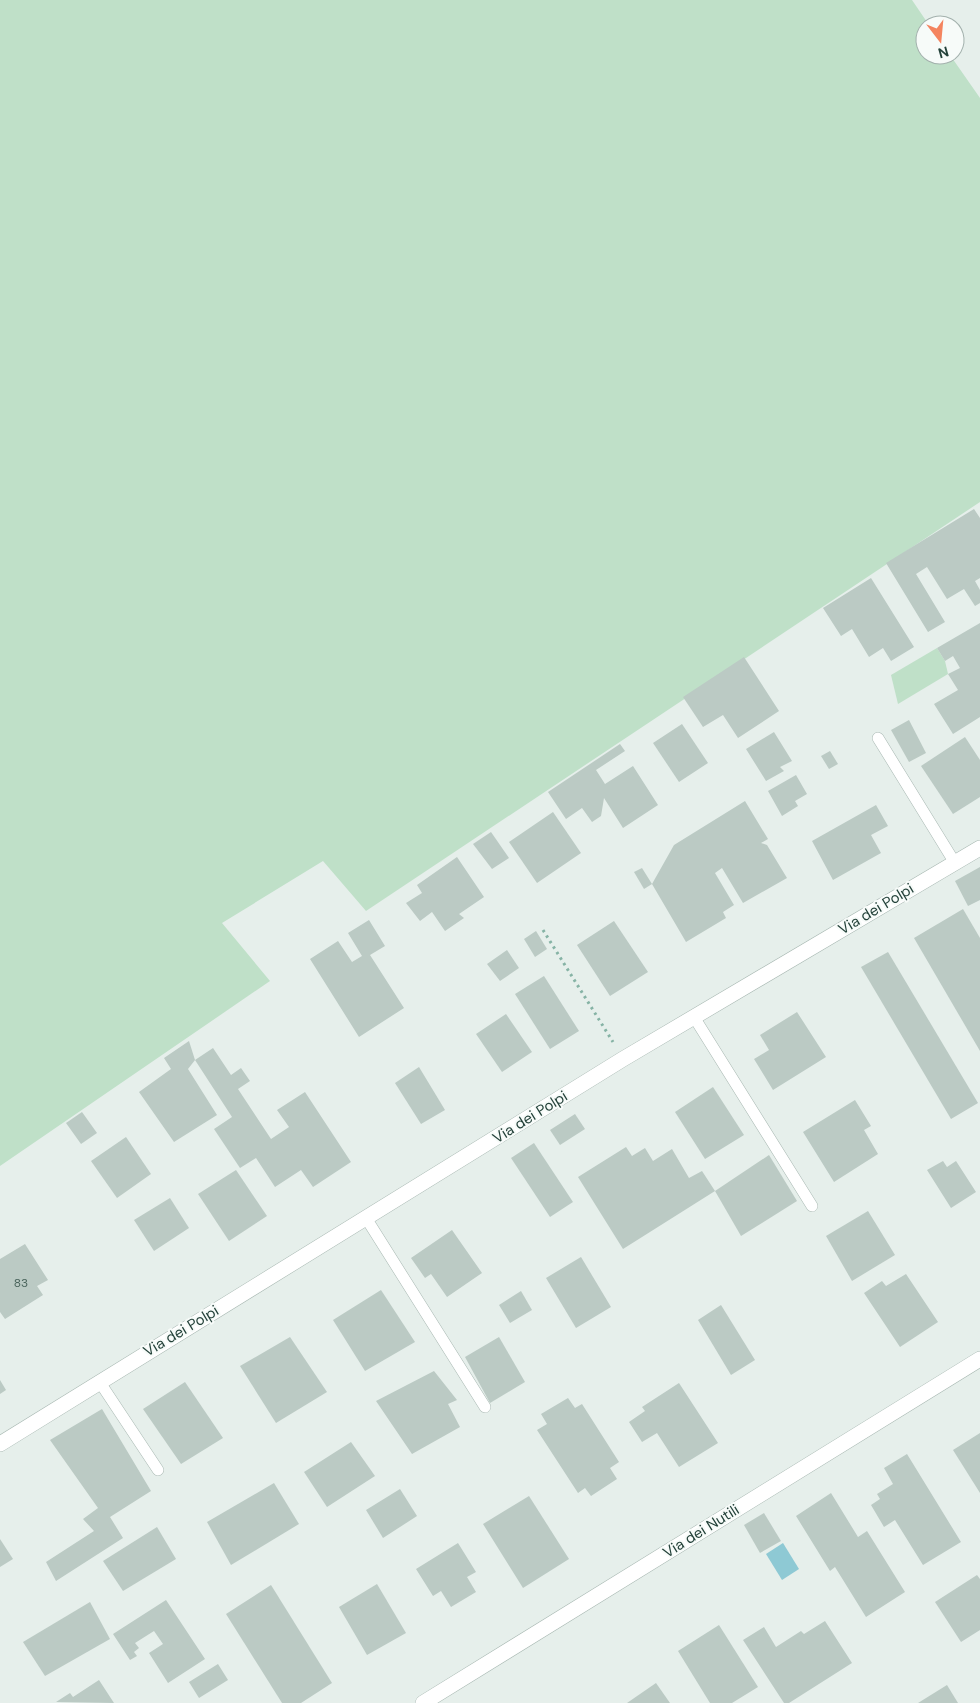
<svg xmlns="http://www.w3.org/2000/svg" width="980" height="1703" font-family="'DM Sans',sans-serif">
  <rect width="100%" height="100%" fill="#e6efeb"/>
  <g fill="#bfe0c8">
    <polygon points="0,0 912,0 929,25 925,25 925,55 950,55 980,98 980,502 366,911 323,861 222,923 270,981 0,1166"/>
    <polygon points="937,648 945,661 948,674 898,704 891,675"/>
  </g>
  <polygon fill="#8ec9d4" points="783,1543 799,1569 782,1580 766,1554"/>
  <g fill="#bbcac4">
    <polygon points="974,509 980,518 980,578 975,581 980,590 980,603 975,606 964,589 947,599 927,567 916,574 945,622 928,632 886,563"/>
    <polygon points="871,578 914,647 891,661 883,648 869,657 852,629 841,636 823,608"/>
    <polygon points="980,623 980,717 953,734 934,704 958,690 948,674 960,668 953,656 945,661 937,648"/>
    <polygon points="744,657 779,711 738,738 723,715 703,727 683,697"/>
    <polygon points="909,720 926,753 909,762 891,730"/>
    <polygon points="682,724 708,763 679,782 653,743"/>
    <polygon points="774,732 792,761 780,767 784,771 766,781 746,749"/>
    <polygon points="965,737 980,760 980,797 953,814 921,766"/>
    <polygon points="620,744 625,751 596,770 605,784 633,766 658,805 623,828 604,798 601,816 592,822 582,808 566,819 548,792"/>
    <polygon points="830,751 838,764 829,769 821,756"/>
    <polygon points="796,775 807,794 795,801 798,806 782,816 768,791"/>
    <polygon points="745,801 768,839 761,843 767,845 787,878 743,903 722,868 715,873 734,905 723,912 726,918 686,942 652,884 674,845"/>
    <polygon points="876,805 888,826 871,835 881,853 833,880 812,841"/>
    <polygon points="553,812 581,853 537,883 509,842"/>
    <polygon points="491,832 509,858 492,869 473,844"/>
    <polygon points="457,857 484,897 459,914 464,918 445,931 432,912 420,921 406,903 422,893 417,885"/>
    <polygon points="980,867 980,900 968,906 955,881"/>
    <polygon points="642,868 652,884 644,889 634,872"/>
    <polygon points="963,909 980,938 980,1051 914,938"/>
    <polygon points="369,920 385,946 370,955 404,1008 359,1037 310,959 338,941 352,962 362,956 348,933"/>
    <polygon points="614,921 648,972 610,996 577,945"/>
    <polygon points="536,931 547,949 535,957 524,939"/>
    <polygon points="507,950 519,968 500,981 487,964"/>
    <polygon points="888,952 978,1103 951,1119 861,967"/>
    <polygon points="544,976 579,1031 550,1049 515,994"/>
    <polygon points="797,1012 826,1057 773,1090 754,1059 769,1050 760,1035"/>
    <polygon points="506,1014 532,1052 502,1072 476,1034"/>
    <polygon points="189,1041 195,1060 188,1069 217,1115 174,1142 139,1092 171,1069 164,1058"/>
    <polygon points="213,1048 231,1075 241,1068 250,1081 238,1089 271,1139 289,1127 277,1110 305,1092 351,1162 313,1187 301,1170 275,1187 256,1158 240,1168 214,1129 232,1117 195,1060"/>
    <polygon points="419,1067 445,1110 421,1124 395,1083"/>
    <polygon points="713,1087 744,1135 705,1159 675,1112"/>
    <polygon points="855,1100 871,1126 864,1130 878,1154 834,1182 803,1132"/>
    <polygon points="82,1112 97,1133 81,1144 66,1123"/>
    <polygon points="575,1114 585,1129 560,1145 550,1130"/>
    <polygon points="126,1137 151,1174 117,1198 91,1161"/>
    <polygon points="534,1143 573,1202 550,1217 511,1158"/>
    <polygon points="626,1147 632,1156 645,1148 653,1161 672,1149 689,1178 702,1171 715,1191 623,1249 578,1177"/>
    <polygon points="769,1155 797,1201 741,1236 715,1191"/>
    <polygon points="943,1161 947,1167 956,1161 976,1192 951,1208 927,1170"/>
    <polygon points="236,1170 267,1216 229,1241 198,1194"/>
    <polygon points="170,1198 189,1228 154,1251 134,1220"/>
    <polygon points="868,1211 895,1255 852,1281 826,1236"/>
    <polygon points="452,1230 482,1273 447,1297 431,1274 425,1278 411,1258"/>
    <polygon points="25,1244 48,1280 37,1286 43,1295 5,1319 0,1312 0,1259"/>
    <polygon points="581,1257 611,1307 576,1328 546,1278"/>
    <polygon points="906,1274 938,1322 900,1347 864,1293 882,1281 886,1286"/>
    <polygon points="381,1290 415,1342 365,1371 333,1320"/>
    <polygon points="521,1291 532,1310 510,1323 499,1305"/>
    <polygon points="721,1305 755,1360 731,1375 698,1320"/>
    <polygon points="290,1337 327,1392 276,1423 240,1366"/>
    <polygon points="499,1337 525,1382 490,1403 465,1357"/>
    <polygon points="434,1371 457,1400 448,1404 460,1427 412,1454 376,1401"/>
    <polygon points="0,1380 6,1390 0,1394"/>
    <polygon points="185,1382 223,1438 181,1464 143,1409"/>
    <polygon points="679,1383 718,1443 679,1467 657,1433 642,1442 629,1422 645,1411 642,1407"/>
    <polygon points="568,1398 575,1408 582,1404 619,1462 610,1468 617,1479 591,1496 585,1488 578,1493 537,1430 547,1424 541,1414"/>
    <polygon points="102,1409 151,1491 110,1517 123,1538 56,1581 46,1562 94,1531 83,1519 98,1508 50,1440"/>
    <polygon points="980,1433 980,1493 953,1450"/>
    <polygon points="351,1442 375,1476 327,1507 304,1472"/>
    <polygon points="907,1454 961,1542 923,1565 895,1520 884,1527 871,1505 880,1499 877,1494 893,1484 884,1468"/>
    <polygon points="274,1483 299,1524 231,1565 207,1522"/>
    <polygon points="400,1489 417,1516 383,1538 366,1510"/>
    <polygon points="831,1493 858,1537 867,1531 905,1592 866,1617 835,1567 830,1571 796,1516"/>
    <polygon points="529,1496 569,1559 523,1588 483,1524"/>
    <polygon points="764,1513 781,1541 760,1553 744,1525"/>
    <polygon points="157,1527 176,1559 123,1591 103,1561"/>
    <polygon points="0,1539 13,1559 0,1567"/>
    <polygon points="458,1543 476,1572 467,1577 476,1592 451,1607 441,1591 433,1596 416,1569"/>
    <polygon points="977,1575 980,1579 980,1630 961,1642 935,1602"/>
    <polygon points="377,1584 406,1633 367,1655 339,1607"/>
    <polygon points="271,1585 332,1683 301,1703 282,1703 226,1614"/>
    <polygon points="166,1600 205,1659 168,1683 149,1653 163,1644 154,1631 135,1643 139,1648 134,1652 137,1656 130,1660 113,1634"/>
    <polygon points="90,1602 110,1639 45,1676 23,1642"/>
    <polygon points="825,1621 852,1663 789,1703 784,1703 743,1640 764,1627 776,1647 801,1631 804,1634"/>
    <polygon points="719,1625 758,1687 732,1703 710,1703 678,1651"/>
    <polygon points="218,1664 228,1680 199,1698 189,1682"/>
    <polygon points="99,1680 114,1703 56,1702 70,1693 73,1697"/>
    <polygon points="656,1683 670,1703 627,1703"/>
    <polygon points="947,1685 958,1703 918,1703"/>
  </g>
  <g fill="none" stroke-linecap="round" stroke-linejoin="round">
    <g stroke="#a8b8b2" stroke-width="12">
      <g id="service">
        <polyline points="878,738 955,863"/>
        <polyline points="694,1017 812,1206"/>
        <polyline points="366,1218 485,1407"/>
        <polyline points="99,1381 158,1470"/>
      </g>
    </g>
    <g stroke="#a8b8b2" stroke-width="16">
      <g id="minor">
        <polyline points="0,1444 623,1059 980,848"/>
        <polyline points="423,1703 980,1359"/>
      </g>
    </g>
    <polyline stroke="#86b3a5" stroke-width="3" stroke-dasharray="2.5 4" stroke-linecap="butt" points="543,930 613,1042"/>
    <use href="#service" stroke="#fff" stroke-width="11"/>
    <use href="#minor" stroke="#fff" stroke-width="15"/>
  </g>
  <g text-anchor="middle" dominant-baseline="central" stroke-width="4" stroke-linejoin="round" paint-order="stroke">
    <g font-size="12" fill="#4a645c">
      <text x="21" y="1283">83</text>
    </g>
    <g font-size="15" fill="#24423a" stroke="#f7fbf9">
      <text transform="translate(876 909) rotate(-31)">Via dei Polpi</text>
      <text transform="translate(530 1117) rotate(-32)">Via dei Polpi</text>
      <text transform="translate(181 1331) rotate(-31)">Via dei Polpi</text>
      <text transform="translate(701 1531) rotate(-32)">Via dei Nutili</text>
    </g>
  </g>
  <g transform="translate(940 40) rotate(164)"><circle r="24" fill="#f7fbf9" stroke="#a3b1ad"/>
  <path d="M0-4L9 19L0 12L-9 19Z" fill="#f4845f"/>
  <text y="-8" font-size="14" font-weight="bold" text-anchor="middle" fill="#24423a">N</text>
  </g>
</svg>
